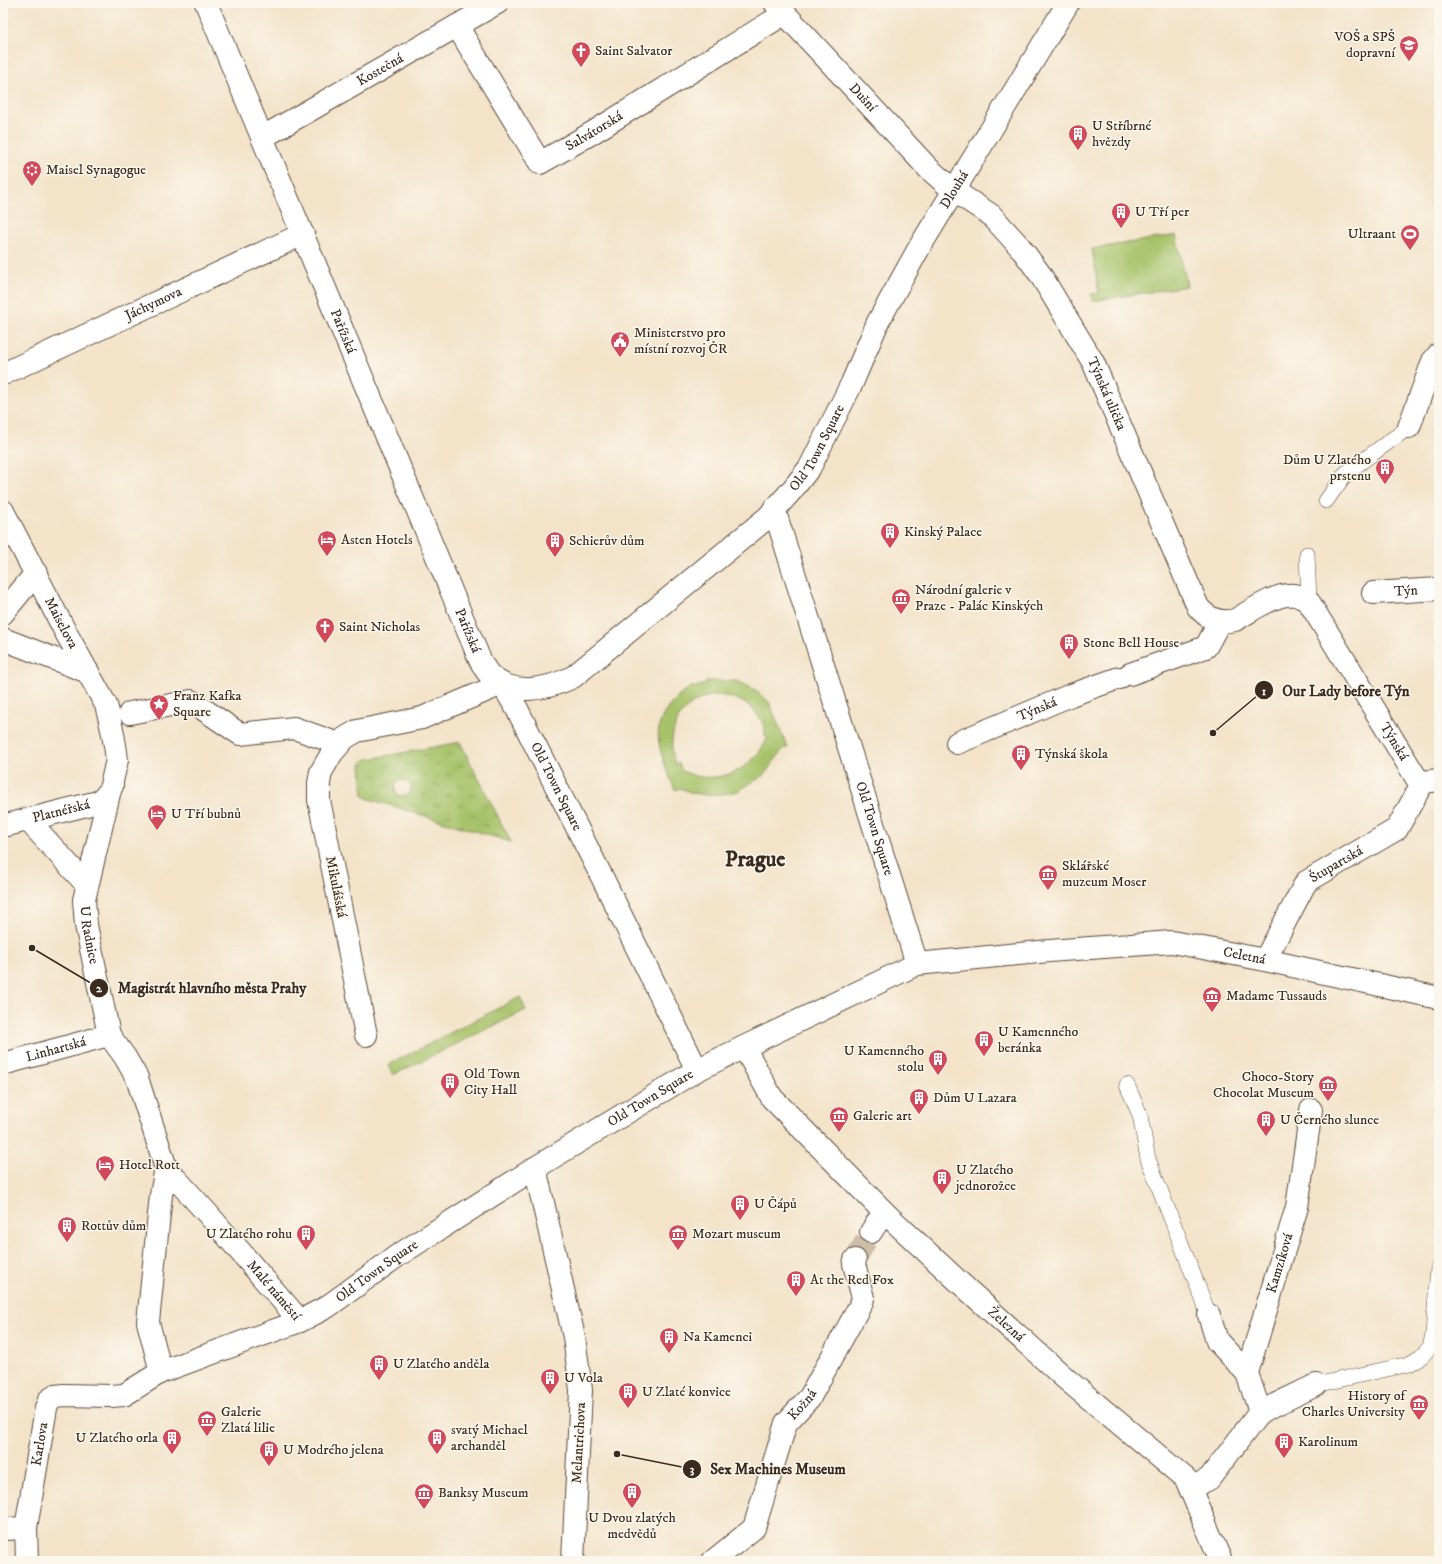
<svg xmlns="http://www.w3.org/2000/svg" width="1442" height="1564" font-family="'IM FELL DW Pica',serif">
  <defs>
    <pattern id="grass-tufts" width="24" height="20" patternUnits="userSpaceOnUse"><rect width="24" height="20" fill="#a7c36a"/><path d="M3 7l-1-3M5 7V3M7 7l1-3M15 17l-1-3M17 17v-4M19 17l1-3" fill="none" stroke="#899f57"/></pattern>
  </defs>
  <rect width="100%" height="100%" fill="#fbf7ec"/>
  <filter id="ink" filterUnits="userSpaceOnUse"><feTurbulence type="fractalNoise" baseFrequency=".025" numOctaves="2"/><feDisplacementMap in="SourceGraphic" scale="8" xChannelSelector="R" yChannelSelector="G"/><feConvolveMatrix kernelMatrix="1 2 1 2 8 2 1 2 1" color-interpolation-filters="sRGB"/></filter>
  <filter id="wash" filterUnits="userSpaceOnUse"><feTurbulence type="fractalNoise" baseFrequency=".012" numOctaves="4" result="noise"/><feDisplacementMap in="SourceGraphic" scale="16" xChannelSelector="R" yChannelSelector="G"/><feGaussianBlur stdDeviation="0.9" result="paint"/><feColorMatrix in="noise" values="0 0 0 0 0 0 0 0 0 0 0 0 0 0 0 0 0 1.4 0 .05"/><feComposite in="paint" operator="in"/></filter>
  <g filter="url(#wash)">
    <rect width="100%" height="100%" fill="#f3e3c9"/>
    <path fill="url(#grass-tufts)" stroke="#717644" fill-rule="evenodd" d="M 460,742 L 511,842 L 366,798 L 363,795 L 361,764 L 364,760 ZM 399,780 L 407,781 C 412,785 412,790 408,795 L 400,796 L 396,793 L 395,784 Z"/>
    <g fill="#a7c36a" stroke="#717644" fill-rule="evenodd">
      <polygon points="1176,235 1187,286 1092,301 1091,294 1099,293 1092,249"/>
      <path d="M 706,681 L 737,681 L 754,689 L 769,702 L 788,748 L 783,749 L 764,775 L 738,791 L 723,794 L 708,795 L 692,793 L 680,788 L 675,790 C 656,743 644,720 692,686 L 694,688 L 707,683 ZM 715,695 C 741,697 755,705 766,730 L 764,732 L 767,739 C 754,766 730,780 700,777 C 694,776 688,773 682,771 L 679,763 L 675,764 C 665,731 680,701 715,695 Z"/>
      <polygon points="520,997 526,1010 393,1075 389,1067 390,1064"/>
    </g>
  </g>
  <g filter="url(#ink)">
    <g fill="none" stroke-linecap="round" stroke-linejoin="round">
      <polyline stroke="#cebea7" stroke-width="22" stroke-dasharray="22 11" stroke-linecap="butt" points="855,1260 871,1232"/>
      <g stroke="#574638" stroke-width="16">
        <g id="lane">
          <polyline points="1326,501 1346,473 1409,427"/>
          <polyline points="1307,554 1309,602"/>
          <polyline points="1127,1085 1140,1115 1148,1159 1209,1315"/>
          <polyline points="1316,1385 1409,1364 1421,1357 1430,1347 1433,1335 1438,1268"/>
        </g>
      </g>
      <g stroke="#574638" stroke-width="24">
        <g id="street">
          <path id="s1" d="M 206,3 L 480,660 C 483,665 486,672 491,676 C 513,697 548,689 573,677 L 768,517 L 792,490 L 810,467 L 852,383 L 878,322 L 919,248 L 1068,3"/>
          <path id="s2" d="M 775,3 L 928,168 L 954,191 L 991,215 L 1020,247 L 1040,274 L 1093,362 L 1198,607 C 1208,619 1220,624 1235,620 C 1251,611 1277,592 1295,595 C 1300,596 1304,599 1309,602 L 1417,779 L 1423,782 L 1439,780"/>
          <path id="s3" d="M 457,26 L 540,163 L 592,133 L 784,14"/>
          <path id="s4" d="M 263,137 L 497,3"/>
          <path id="s5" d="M 3,374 L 303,234"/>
          <polyline points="1409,427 1433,361 1439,354"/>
          <path id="s6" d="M 774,509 L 917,964"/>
          <path id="s7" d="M 3,511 L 65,631 L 106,705 C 111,723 115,741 117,760 L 84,900 L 86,925 L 109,1035 L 125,1057 L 137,1078 L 166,1168"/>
          <path id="s8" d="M 1373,593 L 1439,589"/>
          <polyline points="3,613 36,573"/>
          <polyline points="3,639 88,672"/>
          <polyline points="1130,674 1206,647 1220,621"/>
          <path id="s9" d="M 502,684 L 517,709 L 603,879 L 697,1070"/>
          <polyline points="130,713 191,701 240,734 294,728 339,744"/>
          <path id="s10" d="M 957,743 L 1071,695 L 1119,678"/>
          <polyline points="27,819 87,885"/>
          <path id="s11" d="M 3,826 L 98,802 L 105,797 L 112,786"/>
          <path id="s12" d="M 1265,960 L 1306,882 L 1397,829 L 1423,782"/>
          <polyline points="366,1035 319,800 319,783 321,772 332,753 345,738 357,731 422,718 502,684"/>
          <path id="s13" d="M 744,1047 L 772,1098 L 884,1212 L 958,1281 L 1066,1379 L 1186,1479 L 1221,1561"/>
          <path id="s14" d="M 3,1064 L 109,1035"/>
          <polyline points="535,1168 574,1337 581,1390 573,1561"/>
          <polyline points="871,1232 884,1212"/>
          <polyline points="1209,1315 1217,1341 1247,1373"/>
          <path id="s15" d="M 161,1372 L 148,1322 L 161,1195 L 166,1168 L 207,1213 L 300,1321"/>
          <polyline points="1260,1412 1316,1385"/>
          <path id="s16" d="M 1190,1488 L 1209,1479 L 1260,1412 L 1247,1373 L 1297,1207 L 1311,1110"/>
          <polyline points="3,1529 26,1528"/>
          <path id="s17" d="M 27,1561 L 26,1528 L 46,1408 L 49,1400 L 55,1396 L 64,1395 L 111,1396 L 124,1395 L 161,1372 L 300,1321 L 327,1307 L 397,1256 L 535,1168 L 697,1070 L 744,1047 L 917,964 L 1049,951 L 1172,942 L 1265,960 L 1439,998"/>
          <path id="s18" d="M 713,1561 L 754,1528 L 786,1423 L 810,1397 L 862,1302 L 863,1298 L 854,1264 L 855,1260"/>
        </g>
      </g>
      <use href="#lane" stroke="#fff" stroke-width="15"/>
      <use href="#street" stroke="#fff" stroke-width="22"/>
    </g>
  </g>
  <defs>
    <g id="university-pin" transform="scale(1)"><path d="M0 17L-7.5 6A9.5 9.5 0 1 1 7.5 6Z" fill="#d1495b" stroke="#fbf7ec"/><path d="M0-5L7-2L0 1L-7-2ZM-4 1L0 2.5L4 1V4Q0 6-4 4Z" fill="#fff"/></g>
    <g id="church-pin" transform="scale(1)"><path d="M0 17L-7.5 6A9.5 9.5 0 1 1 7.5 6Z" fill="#d1495b" stroke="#fbf7ec"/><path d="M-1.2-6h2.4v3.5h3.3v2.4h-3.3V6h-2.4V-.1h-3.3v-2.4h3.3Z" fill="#fff"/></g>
    <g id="building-pin" transform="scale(1)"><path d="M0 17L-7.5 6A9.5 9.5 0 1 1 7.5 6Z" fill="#d1495b" stroke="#fbf7ec"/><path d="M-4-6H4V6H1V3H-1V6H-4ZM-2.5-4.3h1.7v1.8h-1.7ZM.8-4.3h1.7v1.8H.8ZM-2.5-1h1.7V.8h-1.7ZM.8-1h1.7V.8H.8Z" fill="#fff"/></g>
    <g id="synagogue-pin" transform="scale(1)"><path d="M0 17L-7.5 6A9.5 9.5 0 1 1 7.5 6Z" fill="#d1495b" stroke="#fbf7ec"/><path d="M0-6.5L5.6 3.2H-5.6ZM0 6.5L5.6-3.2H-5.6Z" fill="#fff"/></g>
    <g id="stadium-pin" transform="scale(1)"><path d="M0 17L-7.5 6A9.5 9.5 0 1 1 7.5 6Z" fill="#d1495b" stroke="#fbf7ec"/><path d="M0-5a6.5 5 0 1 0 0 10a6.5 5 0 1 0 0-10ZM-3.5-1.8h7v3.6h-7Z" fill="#fff"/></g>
    <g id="civic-pin" transform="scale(1)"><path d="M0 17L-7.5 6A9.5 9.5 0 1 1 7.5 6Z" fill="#d1495b" stroke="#fbf7ec"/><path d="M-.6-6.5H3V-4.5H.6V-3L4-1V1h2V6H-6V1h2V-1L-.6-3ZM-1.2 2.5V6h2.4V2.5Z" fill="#fff"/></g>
    <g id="hotel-pin" transform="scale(1)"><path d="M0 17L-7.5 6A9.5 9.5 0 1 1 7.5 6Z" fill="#d1495b" stroke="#fbf7ec"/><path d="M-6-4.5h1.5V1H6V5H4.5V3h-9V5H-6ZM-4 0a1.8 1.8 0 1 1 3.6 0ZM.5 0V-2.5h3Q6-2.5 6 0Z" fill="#fff"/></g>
    <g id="museum-pin" transform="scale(1)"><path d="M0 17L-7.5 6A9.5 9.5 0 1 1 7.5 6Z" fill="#d1495b" stroke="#fbf7ec"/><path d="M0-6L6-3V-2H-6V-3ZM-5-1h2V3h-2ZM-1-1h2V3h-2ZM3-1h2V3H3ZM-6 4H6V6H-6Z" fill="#fff"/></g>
    <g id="sight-pin" transform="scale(1)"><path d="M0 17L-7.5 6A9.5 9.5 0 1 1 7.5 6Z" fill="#d1495b" stroke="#fbf7ec"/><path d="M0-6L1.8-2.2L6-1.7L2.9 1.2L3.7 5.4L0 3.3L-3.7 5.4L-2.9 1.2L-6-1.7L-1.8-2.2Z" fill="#fff"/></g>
  </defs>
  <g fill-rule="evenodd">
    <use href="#university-pin" x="1409" y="45"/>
    <use href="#church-pin" x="581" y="51"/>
    <use href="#building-pin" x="1078" y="134"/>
    <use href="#synagogue-pin" x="32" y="170"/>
    <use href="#building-pin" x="1121" y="212"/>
    <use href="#stadium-pin" x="1410" y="234"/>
    <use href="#civic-pin" x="620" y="341"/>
    <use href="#building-pin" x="1385" y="468"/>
    <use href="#building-pin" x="890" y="532"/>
    <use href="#hotel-pin" x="327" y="540"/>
    <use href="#building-pin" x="555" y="541"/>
    <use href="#museum-pin" x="901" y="598"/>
    <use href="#church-pin" x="325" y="627"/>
    <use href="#building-pin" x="1069" y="643"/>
    <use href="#sight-pin" x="159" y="704"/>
    <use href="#building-pin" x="1021" y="754"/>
    <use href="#hotel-pin" x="157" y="814"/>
    <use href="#museum-pin" x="1048" y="874"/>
    <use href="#museum-pin" x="1212" y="996"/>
    <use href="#building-pin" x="984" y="1040"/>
    <use href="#building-pin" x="938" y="1059"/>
    <use href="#building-pin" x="450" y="1082"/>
    <use href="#museum-pin" x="1328" y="1085"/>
    <use href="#building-pin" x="919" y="1098"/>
    <use href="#museum-pin" x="839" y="1116"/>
    <use href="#building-pin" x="1266" y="1120"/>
    <use href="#hotel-pin" x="105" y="1165"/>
    <use href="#building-pin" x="942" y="1178"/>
    <use href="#building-pin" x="740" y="1204"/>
    <use href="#building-pin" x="67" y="1226"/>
    <use href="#building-pin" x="306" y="1234"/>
    <use href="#museum-pin" x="678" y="1234"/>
    <use href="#building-pin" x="796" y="1280"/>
    <use href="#building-pin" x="669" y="1337"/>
    <use href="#building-pin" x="379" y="1364"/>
    <use href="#building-pin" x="550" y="1378"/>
    <use href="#building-pin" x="628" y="1392"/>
    <use href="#museum-pin" x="1419" y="1404"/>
    <use href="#museum-pin" x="207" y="1420"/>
    <use href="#building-pin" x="172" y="1438"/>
    <use href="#building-pin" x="437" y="1438"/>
    <use href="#building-pin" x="1284" y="1442"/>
    <use href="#building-pin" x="269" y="1450"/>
    <use href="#building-pin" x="632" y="1492"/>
    <use href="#museum-pin" x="424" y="1493"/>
  </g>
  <g text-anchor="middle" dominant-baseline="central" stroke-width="3" stroke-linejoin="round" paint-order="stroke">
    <g font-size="14" fill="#3b2a1e" stroke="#fbf7ec" text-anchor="start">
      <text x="1395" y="37" text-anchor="end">VOŠ a SPŠ<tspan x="1395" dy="16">dopravní</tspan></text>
      <text x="595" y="51">Saint Salvator</text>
      <text x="1092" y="126">U Stříbrné<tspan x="1092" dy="16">hvězdy</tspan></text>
      <text x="46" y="170">Maisel Synagogue</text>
      <text x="1135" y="212">U Tří per</text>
      <text x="1396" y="234" text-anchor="end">Ultraant</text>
      <text x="634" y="333">Ministerstvo pro<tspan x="634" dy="16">místní rozvoj ČR</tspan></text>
      <text x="1371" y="460" text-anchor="end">Dům U Zlatého<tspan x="1371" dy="16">prstenu</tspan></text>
      <text x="904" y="532">Kinský Palace</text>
      <text x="341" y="540">Asten Hotels</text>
      <text x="569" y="541">Schierův dům</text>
      <text x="915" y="590">Národní galerie v<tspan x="915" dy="16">Praze - Palác Kinských</tspan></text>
      <text x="339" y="627">Saint Nicholas</text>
      <text x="1083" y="643">Stone Bell House</text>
      <text x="173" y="696">Franz Kafka<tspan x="173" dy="16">Square</tspan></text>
      <text x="1035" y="754">Týnská škola</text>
      <text x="171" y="814">U Tří bubnů</text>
      <text x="1062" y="866">Sklářské<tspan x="1062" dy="16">muzeum Moser</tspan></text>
      <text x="1226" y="996">Madame Tussauds</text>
      <text x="998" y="1032">U Kamenného<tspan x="998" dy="16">beránka</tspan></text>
      <text x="924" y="1051" text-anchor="end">U Kamenného<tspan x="924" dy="16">stolu</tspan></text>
      <text x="464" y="1074">Old Town<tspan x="464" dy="16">City Hall</tspan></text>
      <text x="1314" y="1077" text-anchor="end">Choco-Story<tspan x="1314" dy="16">Chocolat Museum</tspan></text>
      <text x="933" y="1098">Dům U Lazara</text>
      <text x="853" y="1116">Galerie art</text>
      <text x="1280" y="1120">U Černého slunce</text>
      <text x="119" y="1165">Hotel Rott</text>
      <text x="956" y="1170">U Zlatého<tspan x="956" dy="16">jednorožce</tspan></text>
      <text x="754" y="1204">U Čápů</text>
      <text x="81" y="1226">Rottův dům</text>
      <text x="292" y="1234" text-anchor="end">U Zlatého rohu</text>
      <text x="692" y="1234">Mozart museum</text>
      <text x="810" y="1280">At the Red Fox</text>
      <text x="683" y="1337">Na Kamenci</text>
      <text x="393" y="1364">U Zlatého anděla</text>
      <text x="564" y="1378">U Vola</text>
      <text x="642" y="1392">U Zlaté konvice</text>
      <text x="1405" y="1396" text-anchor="end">History of<tspan x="1405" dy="16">Charles University</tspan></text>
      <text x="221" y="1412">Galerie<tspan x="221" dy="16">Zlatá lilie</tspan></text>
      <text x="451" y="1430">svatý Michael<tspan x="451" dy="16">archanděl</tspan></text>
      <text x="158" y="1438" text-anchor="end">U Zlatého orla</text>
      <text x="1298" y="1442">Karolinum</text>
      <text x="283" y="1450">U Modrého jelena</text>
      <text x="438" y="1493">Banksy Museum</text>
      <text x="632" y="1518" text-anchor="middle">U Dvou zlatých<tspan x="632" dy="16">medvědů</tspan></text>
    </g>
    <g font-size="14" fill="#3b2a1e" stroke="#fbf7ec">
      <text stroke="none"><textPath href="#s4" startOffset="135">Kostečná</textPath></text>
      <text stroke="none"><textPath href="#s2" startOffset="129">Dušní</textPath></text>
      <text stroke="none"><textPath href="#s3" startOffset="223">Salvátorská</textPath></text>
      <text stroke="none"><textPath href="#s1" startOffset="1449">Dlouhá</textPath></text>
      <text stroke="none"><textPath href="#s5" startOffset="166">Jáchymova</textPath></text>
      <text stroke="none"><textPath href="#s1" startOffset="356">Pařížská</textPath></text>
      <text stroke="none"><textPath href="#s2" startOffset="518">Týnská ulička</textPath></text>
      <text stroke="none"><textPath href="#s1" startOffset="1156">Old Town Square</textPath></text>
      <text stroke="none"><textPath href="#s8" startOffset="33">Týn</textPath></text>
      <text stroke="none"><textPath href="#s7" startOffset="126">Maiselova</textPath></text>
      <text stroke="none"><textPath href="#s1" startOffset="680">Pařížská</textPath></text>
      <text stroke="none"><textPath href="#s10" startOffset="87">Týnská</textPath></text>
      <text stroke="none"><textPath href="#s2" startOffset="1037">Týnská</textPath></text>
      <text stroke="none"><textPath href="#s9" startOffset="116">Old Town Square</textPath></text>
      <text stroke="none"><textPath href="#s11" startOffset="60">Platnéřská</textPath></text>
      <text stroke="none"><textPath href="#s6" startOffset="335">Old Town Square</textPath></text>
      <text stroke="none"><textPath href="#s12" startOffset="123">Štupartská</textPath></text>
      <text transform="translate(336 887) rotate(79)">Mikulášská</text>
      <text stroke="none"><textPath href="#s7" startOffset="455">U Radnice</textPath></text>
      <text stroke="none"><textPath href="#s17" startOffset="1475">Celetná</textPath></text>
      <text stroke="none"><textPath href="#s14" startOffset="55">Linhartská</textPath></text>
      <text stroke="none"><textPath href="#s17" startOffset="847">Old Town Square</textPath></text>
      <text stroke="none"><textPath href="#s16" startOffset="261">Kamzíková</textPath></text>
      <text stroke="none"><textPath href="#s17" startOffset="523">Old Town Square</textPath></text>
      <text stroke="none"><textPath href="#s15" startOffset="370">Malé náměstí</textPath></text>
      <text stroke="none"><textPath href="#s13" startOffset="384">Železná</textPath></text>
      <text stroke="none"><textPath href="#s18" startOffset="187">Kožná</textPath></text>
      <text transform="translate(579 1443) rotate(-87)">Melantrichova</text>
      <text stroke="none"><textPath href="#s17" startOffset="118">Karlova</textPath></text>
    </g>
    <g font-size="22" font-weight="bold" fill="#3b2a1e" stroke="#fbf7ec">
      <text x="755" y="859">Prague</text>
    </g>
  </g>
  <path fill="none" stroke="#3b2a1e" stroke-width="1.5" d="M1213 733L1264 690M32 948L99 988M617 1454L692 1469"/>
  <g fill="#3b2a1e" stroke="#fbf7ec" stroke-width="1.5">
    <circle cx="1213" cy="733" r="4"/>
    <circle cx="32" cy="948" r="4"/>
    <circle cx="617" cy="1454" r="4"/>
    <circle cx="1264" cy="690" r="10"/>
    <circle cx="99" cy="988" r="10"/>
    <circle cx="692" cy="1469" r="10"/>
  </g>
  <g font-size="12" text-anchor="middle" font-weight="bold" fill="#fff">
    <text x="1264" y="695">1</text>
    <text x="99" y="992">2</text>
    <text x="692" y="1473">3</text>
  </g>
  <g font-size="15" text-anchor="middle" font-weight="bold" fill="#3b2a1e" stroke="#fbf7ec" stroke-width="3" stroke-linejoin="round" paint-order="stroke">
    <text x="1346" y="696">Our Lady before Týn</text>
    <text x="212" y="993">Magistrát hlavního města Prahy</text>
    <text x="778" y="1474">Sex Machines Museum</text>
  </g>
  <rect width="1442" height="1564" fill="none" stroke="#fbf7ec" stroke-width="16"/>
</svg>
